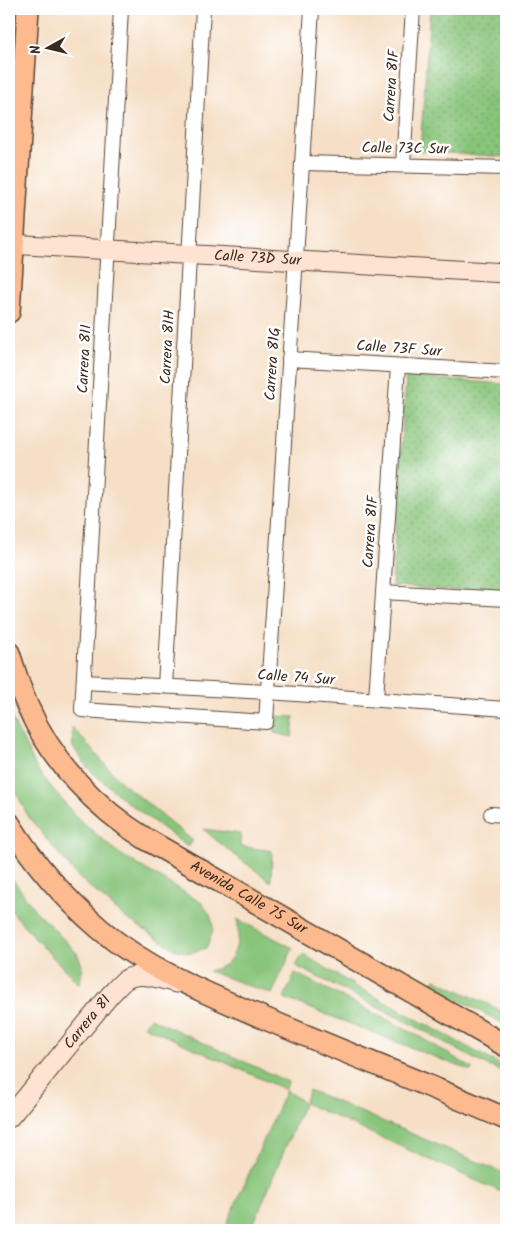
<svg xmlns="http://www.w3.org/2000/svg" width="515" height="1239" font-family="Kalam,sans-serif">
  <defs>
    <pattern id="park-dots" width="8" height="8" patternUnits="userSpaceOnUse" patternTransform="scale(1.25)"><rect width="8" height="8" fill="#88c47a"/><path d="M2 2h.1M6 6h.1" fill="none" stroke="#709f63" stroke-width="1.8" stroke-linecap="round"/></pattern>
  </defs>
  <rect width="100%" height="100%" fill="#fff"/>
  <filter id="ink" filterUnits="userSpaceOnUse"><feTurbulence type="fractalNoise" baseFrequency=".02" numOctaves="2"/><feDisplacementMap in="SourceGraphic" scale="10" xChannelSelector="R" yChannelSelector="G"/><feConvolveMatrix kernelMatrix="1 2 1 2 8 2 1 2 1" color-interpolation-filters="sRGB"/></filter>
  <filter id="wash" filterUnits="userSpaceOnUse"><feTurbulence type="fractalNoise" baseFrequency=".0096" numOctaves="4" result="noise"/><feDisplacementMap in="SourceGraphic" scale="20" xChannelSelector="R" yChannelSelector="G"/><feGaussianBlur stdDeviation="1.12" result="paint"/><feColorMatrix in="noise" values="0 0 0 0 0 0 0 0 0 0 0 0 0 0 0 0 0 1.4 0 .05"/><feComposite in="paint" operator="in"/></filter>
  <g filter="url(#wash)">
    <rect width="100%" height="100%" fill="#f6dfc6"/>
    <g fill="#88c47a" stroke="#62774c">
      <path d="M 9,713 L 38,771 L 77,818 L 120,854 L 202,903 C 215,921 216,928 206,948 L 190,953 L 174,949 L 126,918 L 77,876 L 28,816 L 9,778 Z"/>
      <polygon points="275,716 294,717 292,737 275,733"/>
      <polygon points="72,727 119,780 193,841 188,847 123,799 88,768 73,747"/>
      <polygon points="203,829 241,834 240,846 272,851 271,882 232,853"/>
      <polygon points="9,874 34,909 77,953 82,965 79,984 38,942 9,908"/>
      <path d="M 237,919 L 293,948 L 272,994 L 208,971 C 214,969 221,968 226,964 C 238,954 240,932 237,919 Z"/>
      <polygon points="303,954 352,984 506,1068 506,1074 476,1060 419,1028 296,966"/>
      <polygon points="295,973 413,1033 472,1068 471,1071 284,998"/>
      <polygon points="435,979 506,1013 506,1025 430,985"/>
      <polygon points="150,1018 288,1082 286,1090 304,1103 309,1090 506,1174 506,1194 304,1103 251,1230 224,1230 286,1090 144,1026"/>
    </g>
    <g fill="url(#park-dots)" stroke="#62774c">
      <polygon points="430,9 506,9 506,157 420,151"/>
      <polygon points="406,377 506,384 506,594 392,586"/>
    </g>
  </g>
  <g filter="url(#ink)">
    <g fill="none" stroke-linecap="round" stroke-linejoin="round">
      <g stroke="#574537" stroke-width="16">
        <g id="street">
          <polyline points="121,9 82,710 266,722 312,9"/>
          <polyline points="302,163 506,168"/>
          <polyline points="403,165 413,9"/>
          <polyline points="289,359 506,372"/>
          <polyline points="383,592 506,599"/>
          <polyline points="84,682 268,692 506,709"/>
          <polyline points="165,686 203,9"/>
          <polyline points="376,699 398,366"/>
          <polyline points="491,814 506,815"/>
        </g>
      </g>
      <g stroke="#574537" stroke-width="21">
        <g id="secondary">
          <path id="s1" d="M 9,244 L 506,273"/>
          <path id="s2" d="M 9,1118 L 110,995 C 115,990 120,984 125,980 C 139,970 161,979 176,983"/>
        </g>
      </g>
      <g stroke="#574537" stroke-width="24">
        <g id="primary">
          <polyline points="9,312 28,9"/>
          <path id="s3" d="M 9,653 C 15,671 20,690 28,707 C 52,762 96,808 146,839 L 506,1046"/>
          <path d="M 9,823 C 33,862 65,899 100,929 C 148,970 208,994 266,1019 C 346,1053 427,1084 506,1119"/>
        </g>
      </g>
      <use href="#street" stroke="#fff" stroke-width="14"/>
      <use href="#secondary" stroke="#fee3d2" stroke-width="19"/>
      <use href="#primary" stroke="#fcba8e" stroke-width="21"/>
    </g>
  </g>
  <g text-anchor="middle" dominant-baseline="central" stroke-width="5" stroke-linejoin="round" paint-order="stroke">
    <g font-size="15" fill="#3b2a1e" stroke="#fff">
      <text transform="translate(392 86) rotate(-86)">Carrera 81F</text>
      <text transform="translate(405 149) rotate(1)">Calle 73C Sur</text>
      <text stroke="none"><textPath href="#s1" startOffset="249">Calle 73D Sur</textPath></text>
      <text transform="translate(168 347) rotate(-87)">Carrera 81H</text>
      <text transform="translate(399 349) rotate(4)">Calle 73F Sur</text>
      <text transform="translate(85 359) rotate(-87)">Carrera 81I</text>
      <text transform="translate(273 364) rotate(-86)">Carrera 81G</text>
      <text transform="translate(371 532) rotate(-86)">Carrera 81F</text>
      <text transform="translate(296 678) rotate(4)">Calle 74 Sur</text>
      <text stroke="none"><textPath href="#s3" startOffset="355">Avenida Calle 75 Sur</textPath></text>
      <text stroke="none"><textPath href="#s2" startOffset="124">Carrera 81</textPath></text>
    </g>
  </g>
  <rect width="515" height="1239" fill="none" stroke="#fff" stroke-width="30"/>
  <g transform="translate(48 48) rotate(262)" stroke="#ffffff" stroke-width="4" paint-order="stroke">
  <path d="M0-4L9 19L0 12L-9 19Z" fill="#3b2a1e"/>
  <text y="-8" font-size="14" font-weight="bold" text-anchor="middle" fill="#3b2a1e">N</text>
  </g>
</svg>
